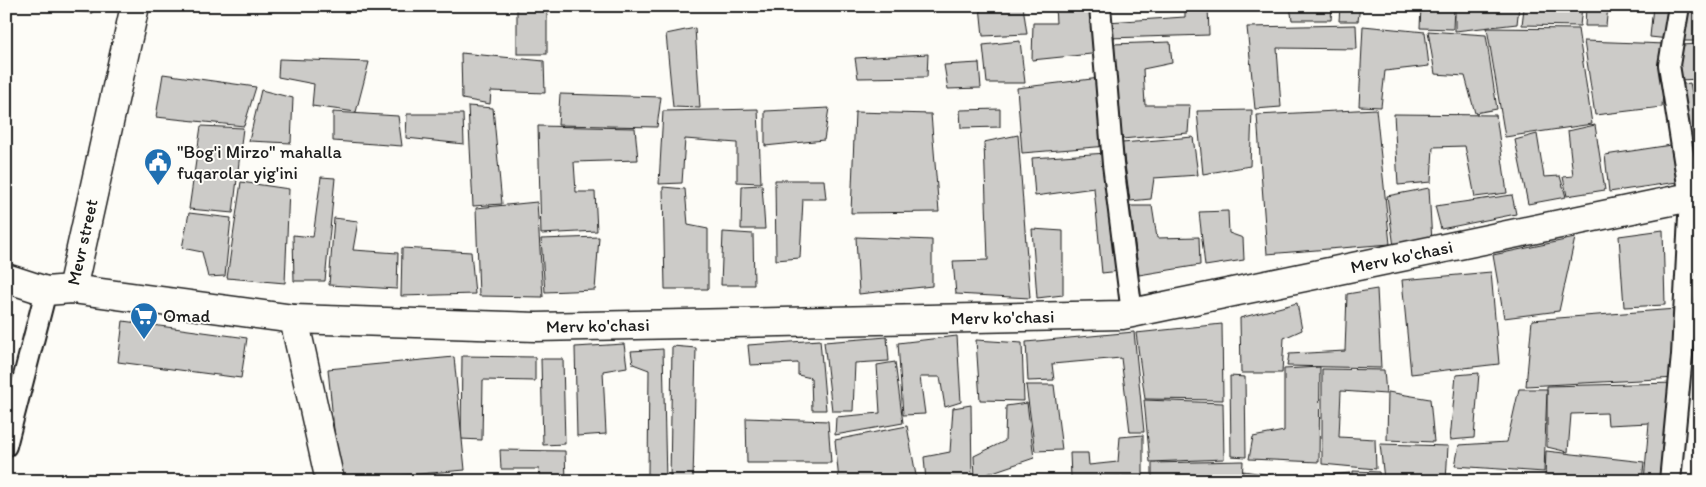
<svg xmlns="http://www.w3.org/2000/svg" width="1706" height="487" font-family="Itim,sans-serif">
  <rect width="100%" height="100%" fill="#fdfcf7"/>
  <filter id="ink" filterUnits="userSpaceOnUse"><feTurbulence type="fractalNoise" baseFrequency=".02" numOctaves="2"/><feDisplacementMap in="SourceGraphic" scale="10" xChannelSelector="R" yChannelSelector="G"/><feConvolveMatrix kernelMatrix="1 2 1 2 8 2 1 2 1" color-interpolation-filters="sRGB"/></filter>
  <g filter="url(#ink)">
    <g fill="#cccbc8" stroke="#1c1c1c">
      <polygon points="52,6 93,6 92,13 51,9"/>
      <rect x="517" y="6" width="30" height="48"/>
      <polygon points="980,6 1023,6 1027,34 983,36"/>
      <polygon points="1055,6 1095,6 1101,53 1032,60 1033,23 1056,23"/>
      <polygon points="1185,6 1208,6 1209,35 1108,38 1107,22 1185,17"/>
      <polygon points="1290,6 1332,6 1331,20 1292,20"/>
      <polygon points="1340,6 1360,6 1358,21 1339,21"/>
      <polygon points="1421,6 1454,6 1453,29 1420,28"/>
      <polygon points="1455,6 1519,6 1517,24 1455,31"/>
      <polygon points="1535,6 1582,6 1580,26 1522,25 1524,8 1535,8"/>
      <polygon points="1586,6 1608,6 1606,26 1585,26"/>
      <polygon points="1653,6 1675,6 1669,39 1650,37"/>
      <polygon points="1688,6 1700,6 1700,41 1679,41"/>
      <polygon points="1356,25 1357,49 1277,48 1281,107 1255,109 1247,27"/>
      <polygon points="1363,26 1425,32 1429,66 1385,71 1381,107 1359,106"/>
      <polygon points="695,28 700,108 673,107 666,34"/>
      <polygon points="1487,28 1578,29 1592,124 1505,137"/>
      <polygon points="1428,31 1486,35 1497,109 1475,113 1465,76 1435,74"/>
      <polygon points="1020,41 1025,83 987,83 983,45"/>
      <polygon points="1584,41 1666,44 1662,107 1595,115"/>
      <polygon points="1170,42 1172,63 1143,69 1145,105 1190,105 1188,133 1122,139 1112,44"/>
      <polygon points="1700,44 1700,79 1679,80 1680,45"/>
      <polygon points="461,53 544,61 545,93 491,91 490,104 462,99"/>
      <polygon points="928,54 927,77 858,78 855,58"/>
      <polygon points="279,59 369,62 356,112 312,106 314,84 278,77"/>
      <polygon points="979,63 981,88 948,89 944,65"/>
      <polygon points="163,74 256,87 244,126 156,117"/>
      <polygon points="1100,78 1108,146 1022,153 1017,88"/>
      <polygon points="1690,83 1700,133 1700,166 1694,167 1678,85"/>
      <polygon points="1700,83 1700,116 1692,84"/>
      <polygon points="261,90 293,98 291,143 249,141"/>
      <polygon points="560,94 661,97 657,127 558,125"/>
      <polygon points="468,106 493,108 502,204 473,206"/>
      <polygon points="829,108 824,140 765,146 765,111"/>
      <polygon points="758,109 761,183 737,182 737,143 685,139 682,183 659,184 663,111"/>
      <polygon points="1000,109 1000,127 961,128 960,110"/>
      <polygon points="1376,109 1390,244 1267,254 1257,115"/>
      <polygon points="1252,110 1250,166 1203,174 1197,111"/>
      <polygon points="333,112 398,116 402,146 333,141"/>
      <polygon points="855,112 931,114 939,212 851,213"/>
      <polygon points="407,114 463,114 464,144 406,138"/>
      <polygon points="1394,114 1496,115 1507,193 1475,197 1465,146 1433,147 1431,182 1398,185"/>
      <polygon points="1595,125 1605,190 1567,196 1563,177 1573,176 1568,131"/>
      <polygon points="201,126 243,128 233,213 189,209"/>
      <polygon points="538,126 635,128 638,160 574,162 576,192 595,192 597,231 541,234"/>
      <polygon points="1537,134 1544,177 1560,176 1566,197 1528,204 1515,140"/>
      <polygon points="1018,135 1030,298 956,294 953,261 988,260 984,142"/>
      <polygon points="1193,137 1198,175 1154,178 1151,199 1130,201 1122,143"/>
      <polygon points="1671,145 1677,182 1609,192 1605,155"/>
      <polygon points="1107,153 1120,271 1102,273 1094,188 1035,196 1032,158"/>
      <polygon points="321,177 335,178 325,281 294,281 293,235 313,237"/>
      <polygon points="775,180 824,180 826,199 803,199 800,258 776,260"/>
      <polygon points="241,182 289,189 285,283 227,278"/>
      <polygon points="762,185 765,229 741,229 742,186"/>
      <polygon points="663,187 685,189 688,225 708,229 708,289 665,289"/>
      <polygon points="1429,188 1432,243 1394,247 1387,196"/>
      <polygon points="1512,195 1516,214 1441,229 1435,206"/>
      <polygon points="537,202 543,297 479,296 476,208"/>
      <polygon points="1130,206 1152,206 1157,238 1199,237 1200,265 1139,275"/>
      <polygon points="1228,211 1229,233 1243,238 1244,260 1205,266 1199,212"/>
      <polygon points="189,213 231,218 225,276 208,277 202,252 182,248"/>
      <polygon points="334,218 358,221 353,250 398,253 397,289 329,285"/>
      <polygon points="1032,229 1063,231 1063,295 1037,298"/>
      <polygon points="1663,230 1665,305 1624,307 1619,236"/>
      <polygon points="723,232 753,234 754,285 721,285"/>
      <polygon points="599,237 595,290 545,292 541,239"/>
      <polygon points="856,237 932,240 932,286 859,294"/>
      <polygon points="1575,238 1559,311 1504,318 1493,255"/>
      <polygon points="402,248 471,252 475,294 401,296"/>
      <polygon points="1491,272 1499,364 1411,374 1402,280"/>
      <polygon points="1377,289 1381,368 1287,366 1289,354 1345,351 1347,294"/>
      <polygon points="1297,303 1302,330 1284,338 1282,373 1241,373 1240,318"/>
      <polygon points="1676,309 1677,378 1526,386 1532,320"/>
      <polygon points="123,321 247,338 241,378 118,362"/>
      <polygon points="1222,324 1223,400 1145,399 1136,333"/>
      <polygon points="1134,332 1144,432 1130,432 1121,358 1052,364 1054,380 1028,381 1026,342"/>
      <polygon points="957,336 961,402 945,407 940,377 920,377 925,414 903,415 898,343"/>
      <polygon points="887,337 889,361 855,363 853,411 832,411 824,342"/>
      <polygon points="820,340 826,410 812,410 811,378 798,375 798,363 750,365 748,345"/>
      <polygon points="976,340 1022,343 1024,401 980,400"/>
      <polygon points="624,344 627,367 603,371 606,434 577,436 575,347"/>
      <polygon points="672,346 696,348 693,481 670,481"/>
      <polygon points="663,349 666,481 591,481 591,475 648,474 649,370 633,364 631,351"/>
      <polygon points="462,356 535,357 535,381 483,380 482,440 461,439"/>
      <polygon points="454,357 465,470 339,481 328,369"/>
      <polygon points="541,359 563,359 565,444 543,445"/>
      <polygon points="895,362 903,423 835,435 836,417 880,413 877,365"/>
      <polygon points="1320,367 1319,462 1249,459 1253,437 1284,431 1284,369"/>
      <polygon points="1322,369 1384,370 1386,394 1341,391 1339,437 1375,439 1376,469 1322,464"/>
      <polygon points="1479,373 1474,438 1450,440 1456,375"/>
      <polygon points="1230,376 1245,377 1246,457 1231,456"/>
      <polygon points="1676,383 1664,481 1644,481 1649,423 1608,425 1607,413 1571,414 1568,452 1547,447 1547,386"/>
      <polygon points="1026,385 1054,385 1062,450 1035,451"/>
      <polygon points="1519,389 1547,389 1544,472 1455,466 1459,445 1507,442"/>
      <polygon points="1388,392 1430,399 1434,442 1387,440"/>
      <polygon points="1144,400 1223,403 1224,459 1150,462"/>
      <polygon points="1027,403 1034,458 975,478 974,456 1005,441 1006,406"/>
      <polygon points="971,405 972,481 926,481 924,457 950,452 953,408"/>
      <polygon points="746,418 828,421 831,463 747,463"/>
      <polygon points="907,426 917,481 898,481 898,477 839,481 835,440"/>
      <polygon points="1143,435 1143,476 1071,477 1070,453 1088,453 1089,465 1118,462 1120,437"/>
      <polygon points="1380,444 1448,446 1446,481 1384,479"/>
      <polygon points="500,450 565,451 566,481 540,481 539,469 501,469"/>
      <polygon points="1546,451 1644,462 1642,481 1568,481 1545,478"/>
      <polygon points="1243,461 1242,481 1152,481 1152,463"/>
      <polygon points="1243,471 1271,475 1271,481 1243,481"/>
      <polygon points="1353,471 1379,472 1380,481 1353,481"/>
      <polygon points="1351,473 1351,481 1326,481 1326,475"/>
      <polygon points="1037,478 1135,481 1038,481"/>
    </g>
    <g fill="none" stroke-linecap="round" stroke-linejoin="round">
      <g stroke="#1c1c1c" stroke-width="24">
        <g id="street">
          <polyline points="1100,6 1113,164 1132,313"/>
          <polyline points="6,446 46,291"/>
          <polyline points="1670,481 1682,355 1690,197 1669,65 1679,6"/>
        </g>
      </g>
      <g stroke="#1c1c1c" stroke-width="31">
        <g id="secondary">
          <path id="s1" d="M 6,278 L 46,291 L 72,289 L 294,319 L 536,327 L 1122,315 L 1700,195"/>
          <path id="s2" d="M 72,289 L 135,6"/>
          <polyline points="294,319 330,481"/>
        </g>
      </g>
      <use href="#street" stroke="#fdfcf7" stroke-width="20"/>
      <use href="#secondary" stroke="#fdfcf7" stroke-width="28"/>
    </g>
  </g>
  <defs>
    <g id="civic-pin" transform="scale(1.4375)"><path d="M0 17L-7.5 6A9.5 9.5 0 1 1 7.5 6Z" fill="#1f6fb2" stroke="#fdfcf7"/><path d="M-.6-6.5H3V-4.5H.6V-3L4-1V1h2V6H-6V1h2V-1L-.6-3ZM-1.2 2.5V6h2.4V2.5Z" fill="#fff"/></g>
    <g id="supermarket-pin" transform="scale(1.4375)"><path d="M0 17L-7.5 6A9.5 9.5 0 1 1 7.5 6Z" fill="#1f6fb2" stroke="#fdfcf7"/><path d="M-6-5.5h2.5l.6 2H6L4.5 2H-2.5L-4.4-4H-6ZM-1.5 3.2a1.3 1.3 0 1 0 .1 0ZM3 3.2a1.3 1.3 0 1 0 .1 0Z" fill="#fff"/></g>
  </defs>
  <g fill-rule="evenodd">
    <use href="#civic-pin" x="158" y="162"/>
    <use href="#supermarket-pin" x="144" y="316"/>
  </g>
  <g text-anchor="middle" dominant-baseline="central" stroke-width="4" stroke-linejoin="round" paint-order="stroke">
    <g font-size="18" fill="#1c1c1c" stroke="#fdfcf7" text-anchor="start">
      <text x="177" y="152">"Bog'i Mirzo" mahalla<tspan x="177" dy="21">fuqarolar yig'ini</tspan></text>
      <text x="163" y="316">Omad</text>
    </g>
    <g font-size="18" fill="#1c1c1c" stroke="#fdfcf7">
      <text stroke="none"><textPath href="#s2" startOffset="48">Mevr street</textPath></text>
      <text stroke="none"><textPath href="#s1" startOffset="1406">Merv ko'chasi</textPath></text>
      <text stroke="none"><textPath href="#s1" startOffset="1001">Merv ko'chasi</textPath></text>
      <text stroke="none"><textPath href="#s1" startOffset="596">Merv ko'chasi</textPath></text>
    </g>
  </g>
  <rect width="1706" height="487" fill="none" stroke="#fdfcf7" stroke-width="25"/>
  <rect x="12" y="12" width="1681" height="462" fill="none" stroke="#1c1c1c" stroke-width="2" filter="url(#ink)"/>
</svg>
